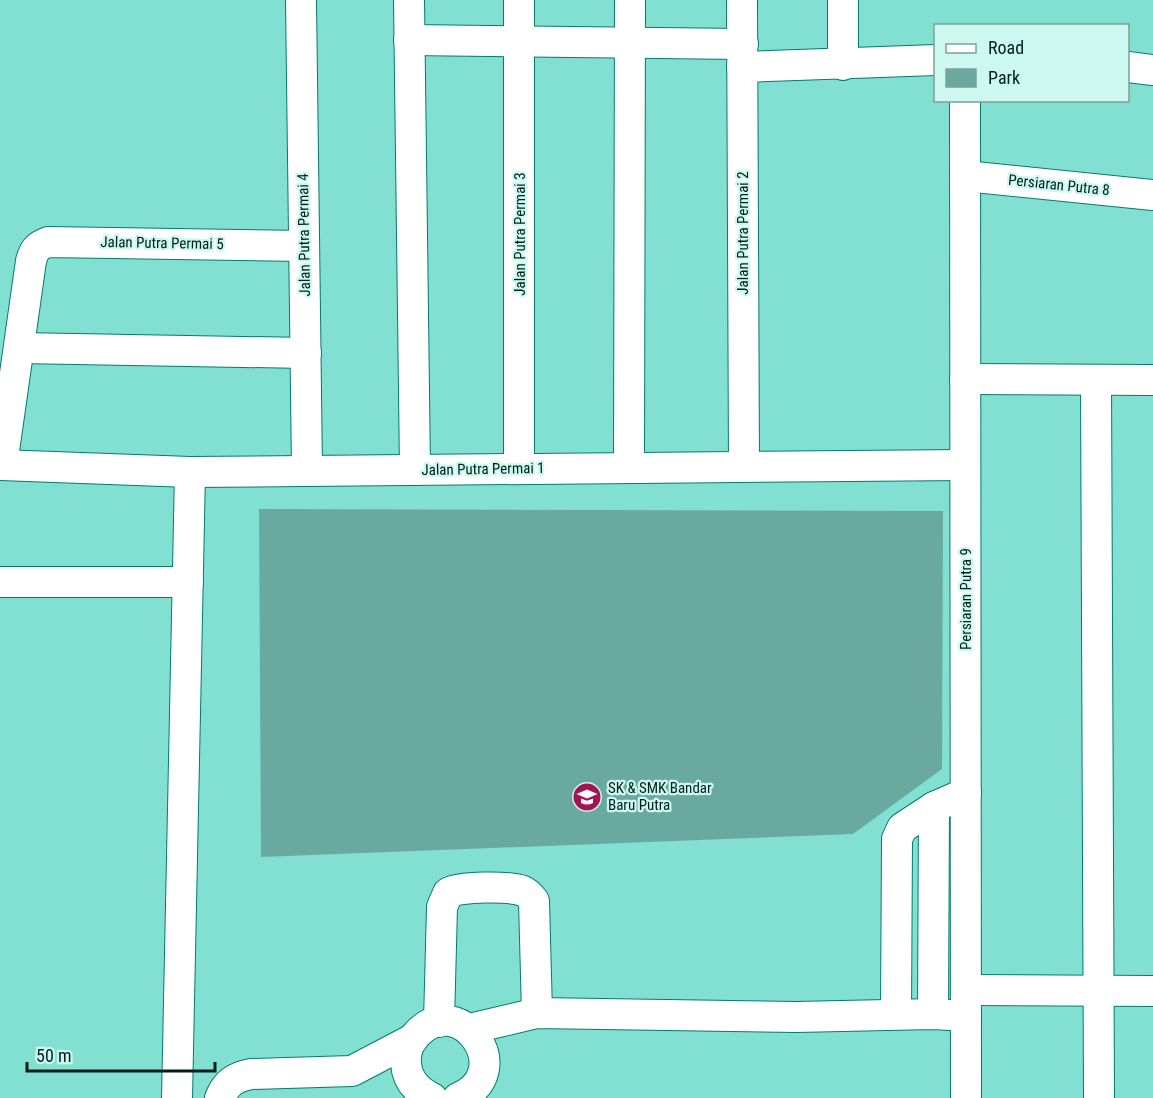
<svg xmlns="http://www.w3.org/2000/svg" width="1153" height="1098" font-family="'Roboto Condensed',sans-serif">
  <rect width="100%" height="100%" fill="#82e0d2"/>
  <polygon fill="#6aa99f" points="259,509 943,511 942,769 853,834 261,857"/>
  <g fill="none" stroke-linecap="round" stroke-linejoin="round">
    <g stroke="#037b6f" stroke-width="32">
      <g id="minor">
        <polyline points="301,0 307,470"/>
        <polyline points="409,0 415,470"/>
        <polyline points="742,0 744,466"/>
        <polyline points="409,40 743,44"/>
        <polyline points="843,65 843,0"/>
        <polyline points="742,67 936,60"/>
        <polyline points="1128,67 1153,70"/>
        <polyline points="965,100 966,1098"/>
        <polyline points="965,176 1153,195"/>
        <polyline points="19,348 306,353"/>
        <polyline points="965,379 1153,380"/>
        <polyline points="1096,380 1099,1098"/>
        <polyline points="0,465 190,472 965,465"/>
        <path d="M 2,465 L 31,261 C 34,250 37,246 48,242 L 304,246"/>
        <polyline points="629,467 630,0"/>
        <polyline points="519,468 519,0"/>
        <polyline points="0,582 188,582"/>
        <polyline points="966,990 1153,991"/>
        <polyline points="896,1014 897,839 902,828 934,807"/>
        <polyline points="933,1014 934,807 966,793"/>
        <path d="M 439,1022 L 442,907 L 448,893 C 459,886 510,886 523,891 C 528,893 531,897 534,901 L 537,1013"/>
        <polyline points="469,1029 537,1013 796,1017 933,1014 966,1016"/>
        <polyline points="177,1098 190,472"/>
        <path d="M 220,1098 C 226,1083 235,1077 251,1074 L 352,1071 L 413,1039"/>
        <path d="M 432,1098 C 417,1091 407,1080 406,1063 C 405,1052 409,1042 417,1034 C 459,988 520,1072 458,1098"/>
      </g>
    </g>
    <use href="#minor" stroke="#fff" stroke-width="30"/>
  </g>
  <defs>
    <g id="school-disc" transform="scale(1.5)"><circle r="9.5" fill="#a51452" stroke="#ccf8f0"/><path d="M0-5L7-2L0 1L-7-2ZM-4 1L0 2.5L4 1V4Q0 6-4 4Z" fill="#fff"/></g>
  </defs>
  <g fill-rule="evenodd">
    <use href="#school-disc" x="587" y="797"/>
  </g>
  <g text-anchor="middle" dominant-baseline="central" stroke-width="4.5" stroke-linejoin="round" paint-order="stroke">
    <g font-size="15" fill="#011f1b" stroke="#ccf8f0">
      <text transform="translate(1059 185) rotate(6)">Persiaran Putra 8</text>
      <text transform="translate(743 233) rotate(-90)">Jalan Putra Permai 2</text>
      <text transform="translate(520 234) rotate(-90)">Jalan Putra Permai 3</text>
      <text transform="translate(304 235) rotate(-91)">Jalan Putra Permai 4</text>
      <text transform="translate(162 243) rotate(1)">Jalan Putra Permai 5</text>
      <text transform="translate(483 469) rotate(-1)">Jalan Putra Permai 1</text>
      <text transform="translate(966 599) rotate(-90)">Persiaran Putra 9</text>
    </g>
    <g font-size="15" fill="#011f1b" stroke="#ccf8f0" text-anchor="start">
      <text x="608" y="788">SK &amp; SMK Bandar<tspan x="608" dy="17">Baru Putra</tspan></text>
    </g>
  </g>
  <rect x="934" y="24" width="195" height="78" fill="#ccf8f0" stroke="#7ba19b" stroke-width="1.5"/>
  <rect x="946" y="44" width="30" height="9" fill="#ffffff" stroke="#7ba19b" stroke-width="1.5"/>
  <text x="988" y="54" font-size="18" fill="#011f1b">Road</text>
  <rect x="946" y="69" width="30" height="18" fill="#6aa99f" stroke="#7ba19b" stroke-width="1.5"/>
  <text x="988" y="84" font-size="18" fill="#011f1b">Park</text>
  <path d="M27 1062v9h188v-9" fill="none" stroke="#011f1b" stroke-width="3"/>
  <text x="36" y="1062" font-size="18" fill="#011f1b" stroke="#ccf8f0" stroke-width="4.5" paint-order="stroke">50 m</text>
</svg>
